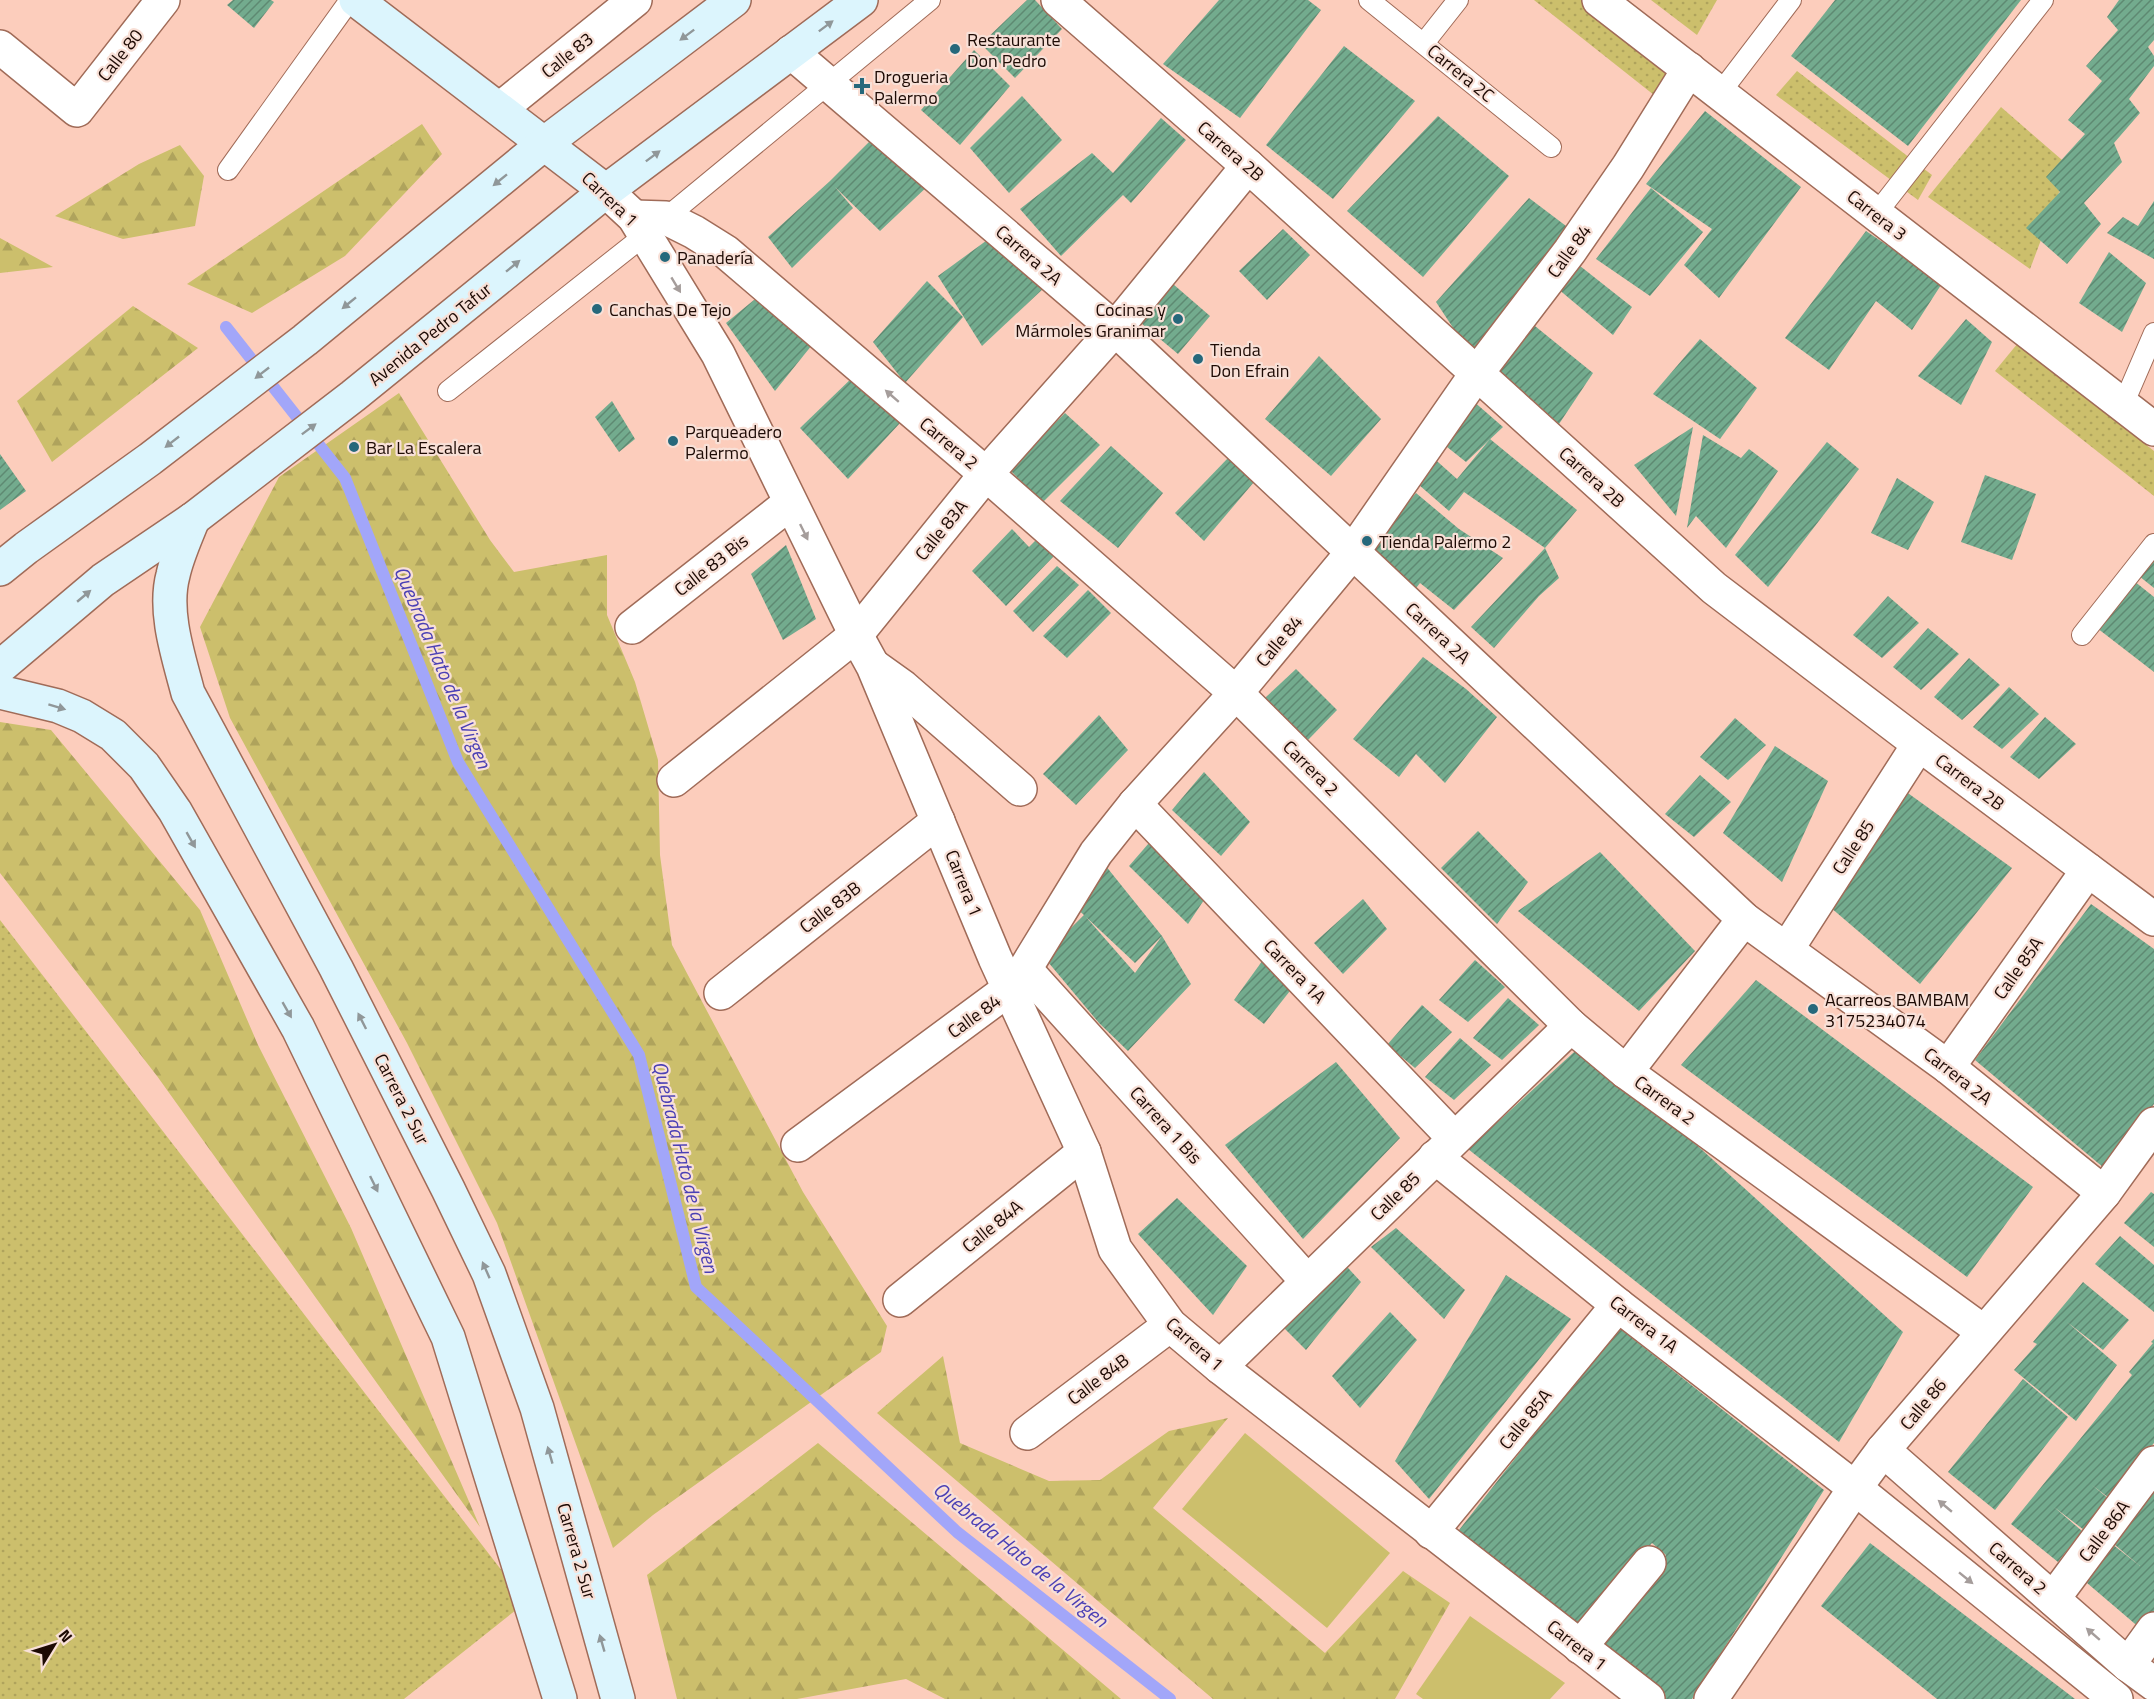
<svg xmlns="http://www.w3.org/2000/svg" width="2154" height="1699" font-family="'Titillium Web',sans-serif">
  <defs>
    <pattern id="grass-dots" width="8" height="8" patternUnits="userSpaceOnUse" patternTransform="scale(1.5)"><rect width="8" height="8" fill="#ccbf6c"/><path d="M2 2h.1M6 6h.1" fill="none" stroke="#afa35c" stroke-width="1.8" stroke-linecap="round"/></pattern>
    <pattern id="forest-firs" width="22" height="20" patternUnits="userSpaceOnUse" patternTransform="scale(1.5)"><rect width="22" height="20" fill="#ccbf6c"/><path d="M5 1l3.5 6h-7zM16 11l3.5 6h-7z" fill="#afa35c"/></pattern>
    <pattern id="building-hatch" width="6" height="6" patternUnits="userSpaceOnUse" patternTransform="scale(1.5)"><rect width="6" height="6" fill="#73ab8e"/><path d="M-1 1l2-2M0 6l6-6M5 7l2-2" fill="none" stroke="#5e8972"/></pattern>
  </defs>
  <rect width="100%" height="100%" fill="#fccdbc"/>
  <g fill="url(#grass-dots)">
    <polygon points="1534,0 1582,0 1676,72 1659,99"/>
    <polygon points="1651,0 1717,0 1697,35"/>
    <polygon points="1797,71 1932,175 1918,200 1776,95"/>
    <polygon points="2001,107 2069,166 2030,269 1928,197"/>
    <polygon points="2018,343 2154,451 2154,496 1995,371"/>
    <polygon points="0,920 526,1602 404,1699 0,1699"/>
  </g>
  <g fill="url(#forest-firs)">
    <polygon points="422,124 442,154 345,256 252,313 187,284"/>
    <polygon points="180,145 204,176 195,226 123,239 55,216 139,164"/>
    <polygon points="0,238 53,267 0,273"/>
    <polygon points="133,306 198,348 52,462 17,401"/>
    <polygon points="399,393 490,540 514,572 607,555 607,615 635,682 658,760 660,855 672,945 803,1192 887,1326 881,1352 653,1515 613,1548 497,1223 407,1043 230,718 200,627 279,477"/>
    <polygon points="0,722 51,730 200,910 258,1045 351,1228 480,1527 157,1076 0,873"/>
    <polygon points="943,1356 960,1443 1049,1481 1100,1480 1169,1431 1228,1418 1153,1508 1325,1653 1403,1571 1450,1603 1395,1699 1213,1699 877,1413"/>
    <polygon points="818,1443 1121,1699 945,1699 906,1679 797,1699 677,1699 647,1575"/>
  </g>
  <g fill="#ccbf6c">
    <polygon points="1245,1433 1390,1553 1327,1628 1182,1509"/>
    <polygon points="1470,1616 1565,1683 1550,1699 1423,1699 1416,1694"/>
  </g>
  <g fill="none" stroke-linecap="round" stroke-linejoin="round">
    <polyline stroke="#a2a6f9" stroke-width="12" points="226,327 345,478 458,762 639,1055 696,1287 957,1532 1170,1699"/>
  </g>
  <g fill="url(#building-hatch)">
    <polygon points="233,0 271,0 274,2 254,28 227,5"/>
    <polygon points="1027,0 1035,0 1062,29 1015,78 981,44"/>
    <polygon points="1219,0 1308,0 1321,10 1240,118 1163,64"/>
    <polygon points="1835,0 2021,0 1908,146 1791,56"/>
    <polygon points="2119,0 2154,0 2154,40 2148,47 2154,56 2154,66 2129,99 2140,113 2114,143 2122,162 2084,203 2101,224 2067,264 2026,228 2060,192 2046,177 2085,134 2068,120 2102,81 2086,66 2118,30 2107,17"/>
    <polygon points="1344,46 1415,101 1333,199 1266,145"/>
    <polygon points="974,50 1010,86 960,145 921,110"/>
    <polygon points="1022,96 1062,140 1009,193 970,148"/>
    <polygon points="1705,111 1801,187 1719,298 1684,265 1712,229 1646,184"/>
    <polygon points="1438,116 1509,176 1423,277 1347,211"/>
    <polygon points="1161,118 1186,140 1131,203 1123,195 1061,256 1020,209 1092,153 1113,173"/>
    <polygon points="877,134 930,184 880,231 835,187 853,208 792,268 768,237 830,181"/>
    <polygon points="1651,188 1703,232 1650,296 1596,259"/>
    <polygon points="1529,198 1574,232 1473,358 1436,302"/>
    <polygon points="2154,201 2154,259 2107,233 2123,217 2138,226"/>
    <polygon points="1283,229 1310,255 1267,300 1239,271"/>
    <polygon points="1866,231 1906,258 1941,285 1912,330 1876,301 1829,370 1785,338"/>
    <polygon points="990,238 1045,287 982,346 938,276"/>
    <polygon points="2109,252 2146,283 2122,332 2079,303"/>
    <polygon points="1575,262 1632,307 1613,335 1551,283"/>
    <polygon points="927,281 963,317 905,383 873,342"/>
    <polygon points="1173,284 1210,316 1178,354 1141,323"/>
    <polygon points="760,295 812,345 775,391 726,323"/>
    <polygon points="1966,319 1992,342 1961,405 1918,376"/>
    <polygon points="1530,322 1593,373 1559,424 1490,362"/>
    <polygon points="1700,339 1757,388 1720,439 1653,394"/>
    <polygon points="1319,356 1381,419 1331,476 1265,419"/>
    <polygon points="855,375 901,422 848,479 800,428"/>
    <polygon points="1472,400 1503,427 1466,462 1437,439"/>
    <polygon points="612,401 635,439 619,452 595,417"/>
    <polygon points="1065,413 1100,445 1042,503 1009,469"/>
    <polygon points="1693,427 1676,516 1634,465"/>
    <polygon points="1703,435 1741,458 1749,449 1778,471 1726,548 1696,516 1687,528"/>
    <polygon points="1490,439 1577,510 1545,548 1464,492 1449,511 1411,478 1429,454 1457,479"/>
    <polygon points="1827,442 1859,469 1768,587 1735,555"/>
    <polygon points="1111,446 1163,493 1118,548 1060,501"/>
    <polygon points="0,454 26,491 0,510"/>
    <polygon points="1229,457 1254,482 1204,541 1175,513"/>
    <polygon points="1985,475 2036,494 2012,560 1961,542"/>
    <polygon points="1897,478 1934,502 1908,550 1871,533"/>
    <polygon points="1416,493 1459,529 1503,558 1454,610 1420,583 1413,592 1362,557"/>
    <polygon points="1012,529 1029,547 1036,540 1054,556 1006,606 972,571"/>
    <polygon points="786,545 816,619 783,640 751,574"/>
    <polygon points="1545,548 1559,578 1539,596 1494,648 1471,627"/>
    <polygon points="2154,558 2154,588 2139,576"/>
    <polygon points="1057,566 1079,585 1033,632 1013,611"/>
    <polygon points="2134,581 2154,597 2154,672 2097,628"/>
    <polygon points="1088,590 1111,613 1067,658 1043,636"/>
    <polygon points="1888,596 1919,623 1882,658 1853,635"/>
    <polygon points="1928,628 1959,654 1921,690 1893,667"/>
    <polygon points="1423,657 1466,689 1497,717 1445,783 1416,754 1399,777 1353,739"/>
    <polygon points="1969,658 2000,685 1962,720 1934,697"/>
    <polygon points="1296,669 1337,710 1308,740 1265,698"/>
    <polygon points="2009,687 2039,714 2002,749 1973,727"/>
    <polygon points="1099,715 1128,750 1076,805 1043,774"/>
    <polygon points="2045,717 2076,744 2039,779 2010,757"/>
    <polygon points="1735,718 1766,745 1728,780 1700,757"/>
    <polygon points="1775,746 1828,781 1782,882 1723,833"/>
    <polygon points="1204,772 1250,822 1221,856 1172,810"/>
    <polygon points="1700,775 1731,802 1694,837 1665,814"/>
    <polygon points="1905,791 2012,868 1920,984 1830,907"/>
    <polygon points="1478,831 1528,882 1497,924 1441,868"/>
    <polygon points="1149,843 1204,900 1188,924 1129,866"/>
    <polygon points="1600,852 1695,951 1639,1011 1518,911"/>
    <polygon points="1101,860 1162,936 1135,963 1086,917 1135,973 1162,936 1191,984 1128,1051 1099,1023 1043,956 1084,915 1068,901"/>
    <polygon points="1363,899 1387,929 1343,974 1314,943"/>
    <polygon points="2091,904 2154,949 2154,1104 2104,1168 1975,1060"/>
    <polygon points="1268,953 1297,982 1264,1024 1234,1000"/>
    <polygon points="1475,960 1505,987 1468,1022 1439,1000"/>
    <polygon points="1756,980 2033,1187 1967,1277 1681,1065"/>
    <polygon points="1508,998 1539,1025 1502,1060 1473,1038"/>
    <polygon points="1422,1005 1452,1032 1415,1068 1387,1045"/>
    <polygon points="1460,1038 1491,1065 1454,1100 1425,1077"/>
    <polygon points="1584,1043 1903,1332 1839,1442 1468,1149"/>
    <polygon points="1336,1062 1400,1138 1303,1239 1225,1145"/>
    <polygon points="2151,1192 2154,1194 2154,1247 2124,1223"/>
    <polygon points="1177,1198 1247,1266 1213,1315 1138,1234"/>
    <polygon points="1396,1228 1465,1290 1444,1319 1371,1247"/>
    <polygon points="2120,1236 2154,1265 2154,1312 2095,1264"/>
    <polygon points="1338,1257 1361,1282 1306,1350 1277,1321"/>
    <polygon points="1506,1275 1571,1319 1429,1499 1395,1461"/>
    <polygon points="2083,1282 2129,1320 2103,1350 2067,1322 2117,1365 2076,1421 2014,1370 2037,1344 2033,1342"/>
    <polygon points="1390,1312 1417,1340 1360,1408 1332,1376"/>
    <polygon points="1618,1327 1824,1490 1692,1699 1666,1699 1594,1644 1666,1555 1652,1543 1574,1629 1452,1539"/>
    <polygon points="2154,1339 2154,1443 2109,1498 2092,1485 2109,1499 2084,1530 2054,1507 2082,1531 2058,1562 2011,1524 2132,1375 2129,1372 2153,1343 2151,1342"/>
    <polygon points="2023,1379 2068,1417 1995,1510 1948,1472"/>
    <polygon points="2154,1476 2154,1611 2141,1629 2080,1577 2107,1540 2140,1566 2108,1539"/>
    <polygon points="1870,1543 2075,1699 1937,1699 1821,1606"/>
  </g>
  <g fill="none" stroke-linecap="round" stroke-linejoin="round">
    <g stroke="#a06b58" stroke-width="22">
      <g id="lane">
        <polyline points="1369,0 1551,147"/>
        <polyline points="1424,43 1458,0"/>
        <polyline points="1720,93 1791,0"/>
        <polyline points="228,170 350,0"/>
        <polyline points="1876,214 2043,0"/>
        <polyline points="448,391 645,235 930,0"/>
        <polyline points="2123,405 2154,333"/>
        <polyline points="2082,635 2154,544"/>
      </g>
    </g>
    <g stroke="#a06b58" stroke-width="36">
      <g id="street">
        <polyline points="1058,0 1248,166 1714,588 1919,744 2154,919"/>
        <polyline points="1599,0 2154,429"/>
        <polyline points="0,47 77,110 163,0"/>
        <polyline points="791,52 1115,329 1744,919 1948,1067 2104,1193"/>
        <polyline points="500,109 635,0"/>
        <polyline points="606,191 634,217 718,354 856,635 873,666 995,958 1084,1152 1115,1249 1170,1325 1220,1367 1648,1699"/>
        <polyline points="634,217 666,218 694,232 726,252 986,474 1236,693 1571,1026 1626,1072 1984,1332"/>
        <polyline points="632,627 790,503"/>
        <polyline points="875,667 903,687 1020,789"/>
        <polyline points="674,780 856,635 986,474 1115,329 1248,166"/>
        <polyline points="1135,804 1454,1138"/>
        <polyline points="1787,949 1919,744"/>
        <polyline points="1025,969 1307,1281"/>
        <polyline points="721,993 938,821"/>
        <polyline points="1948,1067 2088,870"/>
        <polyline points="1626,1072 1744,919"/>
        <polyline points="798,1145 1009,989 1025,969 1096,853 1135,804 1236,693 1352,553 1477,373 1570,251 1628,167 1689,69"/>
        <polyline points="1435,1157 1618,1305 1855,1488 2116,1699"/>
        <polyline points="900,1300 1084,1152"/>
        <polyline points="1220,1367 1571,1026"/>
        <polyline points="1027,1433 1170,1325"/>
        <polyline points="1883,1450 2128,1665 2154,1684"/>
        <polyline points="1431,1532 1618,1305"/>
        <polyline points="2053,1599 2154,1463"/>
        <polyline points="1580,1647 1649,1563"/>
        <polyline points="2128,1665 2154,1629"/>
        <polyline points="1711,1699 1855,1488 1883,1450 2104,1193 2154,1124"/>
      </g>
    </g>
    <g stroke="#a06b58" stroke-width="36">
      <g id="secondary">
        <polyline points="356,0 606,191"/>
        <path d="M 193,519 C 186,537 177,556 173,575 C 163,612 179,658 188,693 L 336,968 L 448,1189 L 489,1274 L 537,1408 L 618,1699"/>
        <polyline points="0,569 26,548 150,459 305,340 545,143 734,0"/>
        <polyline points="0,667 103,580 193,519 353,396 606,191 861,0"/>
        <polyline points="0,692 58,706 82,716 113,735 144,766 175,811 298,1028 448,1337 560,1699"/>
      </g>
    </g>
    <use href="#lane" stroke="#fff" stroke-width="20"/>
    <use href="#street" stroke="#fff" stroke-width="33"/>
    <use href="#secondary" stroke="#dcf5fd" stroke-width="33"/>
  </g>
  <defs><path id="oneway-solid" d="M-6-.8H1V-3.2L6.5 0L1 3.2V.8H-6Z" transform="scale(1.5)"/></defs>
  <g fill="#909799">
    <use href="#oneway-solid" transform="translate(826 26) rotate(-37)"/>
    <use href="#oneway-solid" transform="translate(687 35) rotate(143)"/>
    <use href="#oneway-solid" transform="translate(653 156) rotate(-37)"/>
    <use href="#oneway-solid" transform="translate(500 180) rotate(141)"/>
    <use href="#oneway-solid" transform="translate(513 266) rotate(-39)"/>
    <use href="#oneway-solid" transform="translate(349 303) rotate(141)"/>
    <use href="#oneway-solid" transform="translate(262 373) rotate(142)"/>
    <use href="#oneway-solid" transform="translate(309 429) rotate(-37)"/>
    <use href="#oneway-solid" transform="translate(172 442) rotate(142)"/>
    <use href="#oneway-solid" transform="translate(84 596) rotate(-40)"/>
    <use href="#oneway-solid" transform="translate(57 707) rotate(17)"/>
    <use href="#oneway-solid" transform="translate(191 840) rotate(60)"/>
    <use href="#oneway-solid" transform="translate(287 1010) rotate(60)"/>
    <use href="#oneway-solid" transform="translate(362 1021) rotate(-117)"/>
    <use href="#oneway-solid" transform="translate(374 1184) rotate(64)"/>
    <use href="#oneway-solid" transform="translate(486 1270) rotate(-114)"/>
    <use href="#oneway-solid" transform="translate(550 1455) rotate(-106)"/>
    <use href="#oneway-solid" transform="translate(602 1643) rotate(-106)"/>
  </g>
  <g fill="#a59d9b">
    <use href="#oneway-solid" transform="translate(676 285) rotate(59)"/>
    <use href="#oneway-solid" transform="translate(892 396) rotate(-139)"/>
    <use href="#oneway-solid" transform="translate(804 532) rotate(64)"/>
    <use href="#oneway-solid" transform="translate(1945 1506) rotate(-140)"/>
    <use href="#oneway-solid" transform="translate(1966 1578) rotate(39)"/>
    <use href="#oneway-solid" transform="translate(2093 1634) rotate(-139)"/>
  </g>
  <g fill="#26687b" stroke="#f8e0d7" stroke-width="2">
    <circle cx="955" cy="49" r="6"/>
    <path d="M859 77h6v6h6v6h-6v6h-6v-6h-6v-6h6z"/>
    <circle cx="665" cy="257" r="6"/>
    <circle cx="597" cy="309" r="6"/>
    <circle cx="1178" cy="319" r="6"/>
    <circle cx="1198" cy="359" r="6"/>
    <circle cx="673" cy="441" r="6"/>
    <circle cx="354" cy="447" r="6"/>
    <circle cx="1367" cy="541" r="6"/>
    <circle cx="1813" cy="1009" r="6"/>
  </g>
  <g text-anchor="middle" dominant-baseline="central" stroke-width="4.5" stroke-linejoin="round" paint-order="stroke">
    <g font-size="18" fill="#1d0a04" stroke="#f8e0d7" text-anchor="start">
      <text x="967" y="39">Restaurante<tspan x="967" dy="21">Don Pedro</tspan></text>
      <text x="874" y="76">Drogueria<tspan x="874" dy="21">Palermo</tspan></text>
      <text x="677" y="257">Panadería</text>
      <text x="609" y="309">Canchas De Tejo</text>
      <text x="1166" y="309" text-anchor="end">Cocinas y<tspan x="1166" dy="21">Mármoles Granimar</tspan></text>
      <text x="1210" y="349">Tienda<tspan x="1210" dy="21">Don Efrain</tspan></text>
      <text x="685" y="431">Parqueadero<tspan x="685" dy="21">Palermo</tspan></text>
      <text x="366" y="447">Bar La Escalera</text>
      <text x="1379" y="541">Tienda Palermo 2</text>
      <text x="1825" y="999">Acarreos BAMBAM<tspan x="1825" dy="21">3175234074</tspan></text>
    </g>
    <g font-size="18" fill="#1d0a04" stroke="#f8e0d7">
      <text transform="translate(120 55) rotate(-52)">Calle 80</text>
      <text transform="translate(567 55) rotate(-39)">Calle 83</text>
      <text transform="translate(1461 73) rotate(39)">Carrera 2C</text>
      <text transform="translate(1231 151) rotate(41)">Carrera 2B</text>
      <text transform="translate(610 199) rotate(44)">Carrera 1</text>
      <text transform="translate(1877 215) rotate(38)">Carrera 3</text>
      <text transform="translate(1569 251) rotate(-54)">Calle 84</text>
      <text transform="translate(1029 255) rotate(41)">Carrera 2A</text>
      <text transform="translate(430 334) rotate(-39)">Avenida Pedro Tafur</text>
      <text transform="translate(949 443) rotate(40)">Carrera 2</text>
      <text transform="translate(1592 477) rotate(42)">Carrera 2B</text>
      <text transform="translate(941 530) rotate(-51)">Calle 83A</text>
      <text transform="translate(711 565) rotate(-38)">Calle 83 Bis</text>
      <text transform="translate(1438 633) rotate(43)">Carrera 2A</text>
      <text transform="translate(1279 641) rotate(-50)">Calle 84</text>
      <text transform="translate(1311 768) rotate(45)">Carrera 2</text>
      <text transform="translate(1970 782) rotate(37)">Carrera 2B</text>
      <text transform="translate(1853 847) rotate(-57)">Calle 85</text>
      <text transform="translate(964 883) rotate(68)">Carrera 1</text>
      <text transform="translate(830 907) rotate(-38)">Calle 83B</text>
      <text transform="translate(2018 968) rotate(-55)">Calle 85A</text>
      <text transform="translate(1295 971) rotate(46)">Carrera 1A</text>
      <text transform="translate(974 1016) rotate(-36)">Calle 84</text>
      <text transform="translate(1958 1076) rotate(38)">Carrera 2A</text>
      <text transform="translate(402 1099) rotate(63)">Carrera 2 Sur</text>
      <text transform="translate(1665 1100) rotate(36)">Carrera 2</text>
      <text transform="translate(1166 1125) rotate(48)">Carrera 1 Bis</text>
      <text transform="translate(1395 1196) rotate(-44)">Calle 85</text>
      <text transform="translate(992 1226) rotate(-39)">Calle 84A</text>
      <text transform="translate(1644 1324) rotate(38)">Carrera 1A</text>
      <text transform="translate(1195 1344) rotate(42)">Carrera 1</text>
      <text transform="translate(1098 1379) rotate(-37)">Calle 84B</text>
      <text transform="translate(1923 1404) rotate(-50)">Calle 86</text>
      <text transform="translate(1525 1419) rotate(-51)">Calle 85A</text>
      <text transform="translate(2104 1531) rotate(-53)">Calle 86A</text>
      <text transform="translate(577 1551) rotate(74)">Carrera 2 Sur</text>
      <text transform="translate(2018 1568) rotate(41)">Carrera 2</text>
      <text transform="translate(1577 1645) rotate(38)">Carrera 1</text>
    </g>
    <g font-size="20" font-style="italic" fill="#4b40b5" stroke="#f8e0d7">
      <text transform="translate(443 667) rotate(67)">Quebrada Hato de la Virgen</text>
      <text transform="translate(686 1167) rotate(76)">Quebrada Hato de la Virgen</text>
      <text transform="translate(1021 1554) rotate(39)">Quebrada Hato de la Virgen</text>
    </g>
  </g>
  <g transform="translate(54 1645) rotate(52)" stroke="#f8e0d7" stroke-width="4.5" paint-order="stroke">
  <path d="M0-4.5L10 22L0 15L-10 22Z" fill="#1d0a04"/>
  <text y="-9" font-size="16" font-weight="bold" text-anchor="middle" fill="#1d0a04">N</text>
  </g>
</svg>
